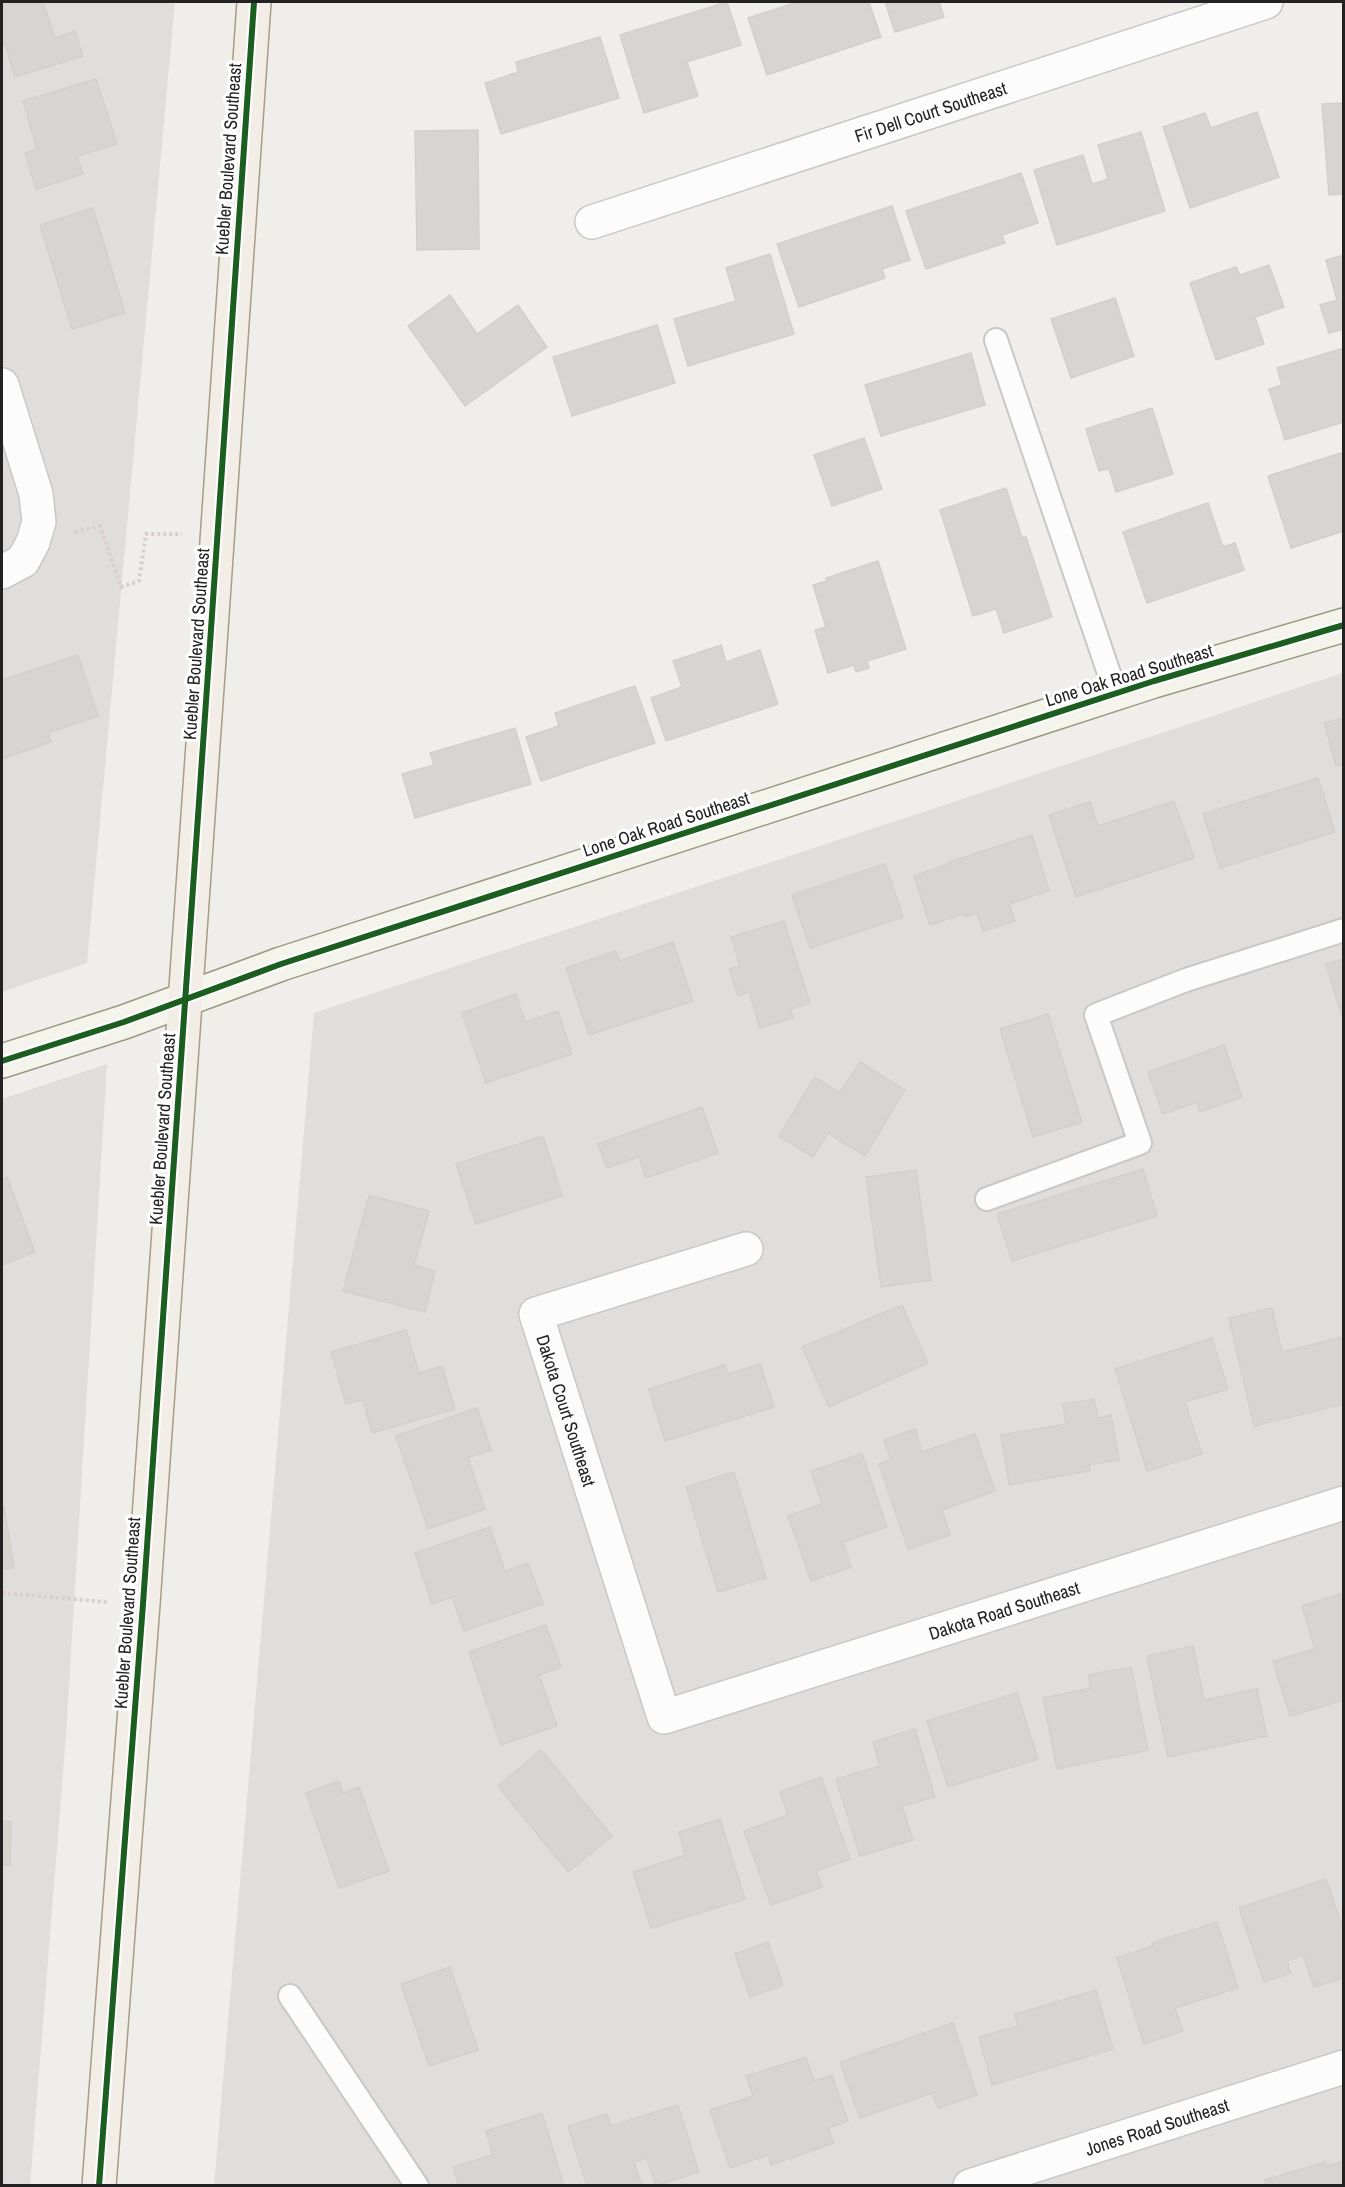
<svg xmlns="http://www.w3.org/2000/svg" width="1345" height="2187" font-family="'Archivo Narrow',sans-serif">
  <rect width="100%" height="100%" fill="#f0eeeb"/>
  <g fill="#dfdedc">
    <polygon points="2,2 175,2 87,963 2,992"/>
    <polygon points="1343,673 1343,2185 214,2186 314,1013"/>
    <polygon points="107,1064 66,1735 30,2186 2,2185 2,1099"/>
  </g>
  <g fill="#d7d4d2" stroke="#d3d0cc" stroke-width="1.5">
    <polygon points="2,2 43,2 55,38 75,31 83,56 15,77 5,44 2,45"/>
    <polygon points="727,2 741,45 687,62 698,96 644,113 620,35"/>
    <polygon points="797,2 869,2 881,37 767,75 748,18"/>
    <polygon points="885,2 939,2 944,17 895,32"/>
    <polygon points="600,37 619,98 501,134 485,83 518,72 516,62"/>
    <polygon points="96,79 117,144 77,156 83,174 36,189 25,153 37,149 23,101"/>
    <polygon points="1344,103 1344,194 1329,195 1322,104"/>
    <polygon points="1257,112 1279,177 1190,208 1163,127 1205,113 1211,128"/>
    <polygon points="478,130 479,249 417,250 415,131"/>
    <polygon points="1141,132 1165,211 1057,245 1034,170 1083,155 1092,184 1108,179 1098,145"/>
    <polygon points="1021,173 1038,223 1002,235 1005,243 926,269 906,211"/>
    <polygon points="892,206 910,260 882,269 885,278 799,307 777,244"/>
    <polygon points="93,208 125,313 72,329 40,225"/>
    <polygon points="770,254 794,334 688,366 674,319 736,301 726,268"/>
    <polygon points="1344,255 1344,329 1329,333 1320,305 1337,300 1326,260"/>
    <polygon points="1269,265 1284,307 1255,317 1264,344 1216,360 1190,283 1236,267 1240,275"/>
    <polygon points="450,295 477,334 518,305 547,347 465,406 408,326"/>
    <polygon points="1115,298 1134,356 1071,378 1051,319"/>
    <polygon points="657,325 675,383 572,416 553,357"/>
    <polygon points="1344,348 1344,422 1285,440 1269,389 1282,385 1277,368"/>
    <polygon points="971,353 985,405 881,436 865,385"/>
    <polygon points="1152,408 1173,474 1116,492 1109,469 1099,471 1086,429"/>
    <polygon points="864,438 882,489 832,506 814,455"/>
    <polygon points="1344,452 1344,531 1291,548 1268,476"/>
    <polygon points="1006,488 1022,538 1026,537 1052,617 1004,633 996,609 973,616 940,510"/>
    <polygon points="1208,503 1223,547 1235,543 1244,570 1147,603 1123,532"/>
    <polygon points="878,561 906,649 867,661 869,668 856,672 854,665 828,673 815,630 826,627 813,585 827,581 826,578"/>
    <polygon points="721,645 726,662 760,650 778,704 666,741 651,698 682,687 673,661"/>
    <polygon points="78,655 98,716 48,733 51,742 2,759 2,680"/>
    <polygon points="635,686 655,743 541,781 526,737 559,726 555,713"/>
    <polygon points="1344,718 1344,764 1336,766 1324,723"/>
    <polygon points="515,728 531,784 415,818 402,774 434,765 430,753"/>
    <polygon points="1318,778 1335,832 1220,868 1203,814"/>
    <polygon points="1174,801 1194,858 1076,897 1049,815 1090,802 1098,826"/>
    <polygon points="1032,835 1049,891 1009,904 1015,921 983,931 977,913 965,917 964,914 930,925 914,876 949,864 949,862"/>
    <polygon points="885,864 903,917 810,948 792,895"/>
    <polygon points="784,921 810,1003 790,1009 793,1018 760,1028 749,992 738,996 729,969 740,966 731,937"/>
    <polygon points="673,942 693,1001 589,1035 566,968 616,951 620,961"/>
    <polygon points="1344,959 1344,1023 1326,964"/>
    <polygon points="516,994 525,1022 558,1011 572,1054 486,1083 462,1013"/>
    <polygon points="1048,1014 1082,1122 1033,1137 1000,1029"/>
    <polygon points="1224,1045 1242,1097 1200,1112 1197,1102 1163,1114 1148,1072"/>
    <polygon points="860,1062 905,1090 865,1156 828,1133 813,1157 779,1136 815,1077 840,1093"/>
    <polygon points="702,1107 718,1153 646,1178 639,1157 607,1168 598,1144"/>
    <polygon points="543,1136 562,1196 476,1224 456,1164"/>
    <polygon points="1143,1169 1157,1216 1012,1261 997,1214"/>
    <polygon points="916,1170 931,1280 881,1287 866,1177"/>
    <polygon points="7,1177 35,1252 2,1265 2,1179"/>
    <polygon points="369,1195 429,1211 414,1265 435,1271 425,1312 343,1291"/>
    <polygon points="902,1305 928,1363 829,1407 802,1347"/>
    <polygon points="1272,1308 1282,1352 1343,1337 1344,1404 1254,1426 1229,1318"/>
    <polygon points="406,1330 419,1373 442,1366 455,1409 372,1433 363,1400 346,1404 331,1352"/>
    <polygon points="1212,1338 1228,1389 1185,1402 1202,1454 1147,1471 1115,1369"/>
    <polygon points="760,1364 774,1407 665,1441 649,1389 725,1365 728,1374"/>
    <polygon points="1094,1399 1098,1418 1111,1415 1119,1460 1089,1465 1090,1471 1009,1485 1001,1435 1066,1424 1063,1404"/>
    <polygon points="477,1408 491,1450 468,1458 485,1509 428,1529 396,1436"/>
    <polygon points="915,1429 922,1452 975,1434 995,1491 942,1510 950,1535 908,1549 879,1464 891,1460 884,1440"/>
    <polygon points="862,1454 887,1527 843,1542 851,1567 811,1581 788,1516 822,1504 811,1471"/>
    <polygon points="734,1472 766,1578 718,1592 686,1487"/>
    <polygon points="4,1507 14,1568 2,1569 2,1508"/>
    <polygon points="490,1527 505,1571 528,1563 543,1604 464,1631 452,1597 432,1604 415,1553"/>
    <polygon points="1340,1594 1344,1604 1344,1700 1290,1716 1273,1661 1315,1649 1302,1606"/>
    <polygon points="546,1625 561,1667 539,1675 557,1726 501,1745 469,1652"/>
    <polygon points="1193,1646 1204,1700 1257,1689 1267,1736 1168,1757 1147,1656"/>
    <polygon points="1131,1667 1148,1750 1057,1769 1043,1698 1091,1688 1088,1675"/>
    <polygon points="1017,1693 1038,1759 948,1787 927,1721"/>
    <polygon points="915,1729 935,1797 902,1806 913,1840 860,1856 836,1779 880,1766 873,1742"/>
    <polygon points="541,1750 612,1836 568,1872 498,1786"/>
    <polygon points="821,1777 850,1859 816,1871 822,1887 771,1905 744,1831 788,1815 780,1792"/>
    <polygon points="339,1781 343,1793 359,1787 389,1871 339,1888 306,1793"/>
    <polygon points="720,1819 745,1899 651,1928 633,1872 685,1855 679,1832"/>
    <polygon points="2,1821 11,1822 10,1865 2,1865"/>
    <polygon points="1326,1879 1344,1931 1344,1978 1314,1987 1303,1955 1287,1961 1291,1973 1264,1982 1239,1908"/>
    <polygon points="1217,1922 1238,1988 1175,2008 1183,2031 1144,2044 1117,1958 1153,1946 1152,1943"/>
    <polygon points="768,1942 783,1985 750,1997 735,1954"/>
    <polygon points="450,1967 478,2050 429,2066 401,1984"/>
    <polygon points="1096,1990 1113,2049 992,2085 979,2037 1018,2026 1015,2014"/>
    <polygon points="953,2023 977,2095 938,2108 932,2093 860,2118 840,2062"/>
    <polygon points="806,2057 814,2081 832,2075 848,2121 828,2128 834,2143 771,2165 768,2155 730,2168 710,2110 753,2096 746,2076"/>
    <polygon points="678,2105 699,2172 656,2186 647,2158 634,2162 642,2186 587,2186 568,2126 607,2114 611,2126"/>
    <polygon points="542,2113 564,2186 459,2186 453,2167 493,2155 486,2131"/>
    <polygon points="1344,2161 1344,2186 1266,2186 1265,2180 1325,2162 1326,2166"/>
  </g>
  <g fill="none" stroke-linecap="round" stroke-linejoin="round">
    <g stroke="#c9c8c7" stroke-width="26">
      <g id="lane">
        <polyline points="996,340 1116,694"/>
        <polyline points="987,1199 1140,1143 1096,1015 1186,980 1344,930"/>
        <polyline points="290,1996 417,2186"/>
      </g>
    </g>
    <g stroke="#c9c8c7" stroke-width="36">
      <g id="street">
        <path id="s1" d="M 592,222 L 1266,2"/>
        <polyline points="2,385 36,494 39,522 33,542 23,561 2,572"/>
        <path id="s2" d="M 746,1249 L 536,1314 L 664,1717 L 1344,1503"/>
        <path id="s3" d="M 970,2186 L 1344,2067"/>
      </g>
    </g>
    <g stroke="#999a82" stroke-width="36">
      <polyline id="secondary" points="2,1061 124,1022 281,964 1154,681 1344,625"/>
    </g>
    <g stroke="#a79c86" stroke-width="36">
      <path id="primary" d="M 99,2186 C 112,1992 129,1798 143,1604 C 183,1070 216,536 254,2"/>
    </g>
    <g stroke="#dccecd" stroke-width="4" stroke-dasharray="3 3" stroke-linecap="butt">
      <polyline points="75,532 100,526 121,587 139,581 146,534 182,534"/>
      <polyline points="2,1593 107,1602"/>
    </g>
    <use href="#lane" stroke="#fdfcfc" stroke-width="22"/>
    <use href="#street" stroke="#fdfcfc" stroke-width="33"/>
    <use href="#secondary" stroke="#f4f4ed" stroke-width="33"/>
    <use href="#primary" stroke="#f3ede7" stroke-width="33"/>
    <g stroke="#fff" stroke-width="10">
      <g id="cycleway">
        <polyline points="2,1061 124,1022 281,964 1154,681 1344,625"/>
        <path d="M 99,2186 C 112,1992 129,1798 143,1604 C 183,1070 216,536 254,2"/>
      </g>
    </g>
    <use href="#cycleway" stroke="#1b5e20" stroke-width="6"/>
  </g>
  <g text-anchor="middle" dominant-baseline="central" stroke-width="6" stroke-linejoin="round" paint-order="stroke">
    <g font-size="18" fill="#222" stroke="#fff">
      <text stroke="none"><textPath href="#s1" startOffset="356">Fir Dell Court Southeast</textPath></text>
      <text transform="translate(228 159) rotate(-86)">Kuebler Boulevard Southeast</text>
      <text transform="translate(196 644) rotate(-86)">Kuebler Boulevard Southeast</text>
      <text transform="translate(1129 675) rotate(-17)">Lone Oak Road Southeast</text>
      <text transform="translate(666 824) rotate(-18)">Lone Oak Road Southeast</text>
      <text transform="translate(162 1129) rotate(-86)">Kuebler Boulevard Southeast</text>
      <text stroke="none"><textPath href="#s2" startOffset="321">Dakota Court Southeast</textPath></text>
      <text stroke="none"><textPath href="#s2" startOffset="999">Dakota Road Southeast</textPath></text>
      <text transform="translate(127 1613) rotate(-86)">Kuebler Boulevard Southeast</text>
      <text stroke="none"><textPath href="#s3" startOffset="196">Jones Road Southeast</textPath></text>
    </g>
  </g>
  <rect width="1345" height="2187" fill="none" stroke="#222222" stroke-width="6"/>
</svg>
